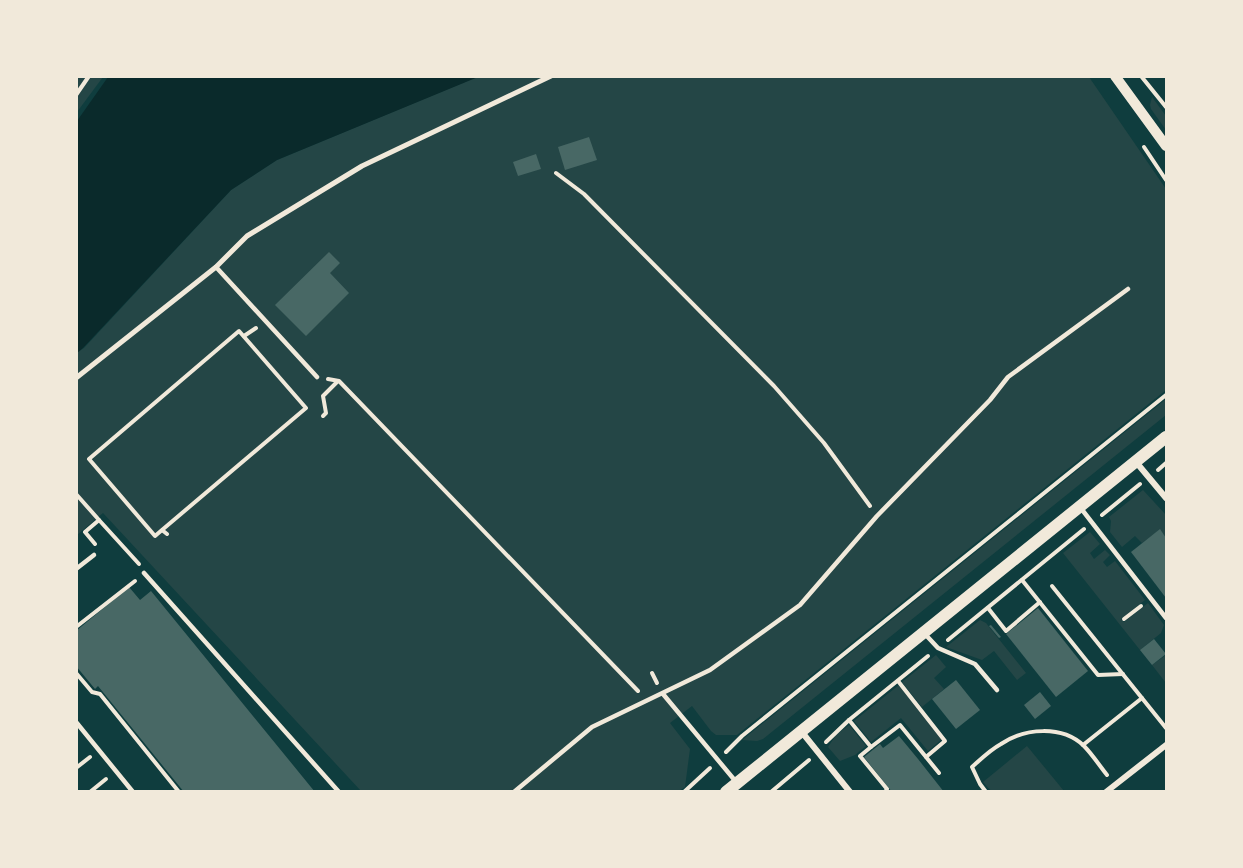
<svg xmlns="http://www.w3.org/2000/svg" width="1243" height="868" font-family="'Asap Condensed',sans-serif">
  <rect width="100%" height="100%" fill="#0f3d3e"/>
  <g fill="#244646">
    <polygon points="77,77 103,77 77,112"/>
    <polygon points="477,77 1089,77 1166,189 1166,390 737,735 716,735 711,731 692,706 670,723 690,749 685,787 679,791 361,791 103,513 77,535 76,353 84,348 231,190 277,160"/>
    <polygon points="1152,97 1166,116 1166,130 1151,109 1150,105"/>
    <polygon points="1166,399 1166,415 763,739 757,741 742,740"/>
    <polygon points="1143,490 1166,515 1166,538 1160,530 1142,543 1135,536 1122,547 1110,532 1111,521 1109,517"/>
    <polygon points="1090,532 1100,544 1090,553 1094,559 1105,550 1110,555 1103,562 1107,567 1115,561 1145,600 1121,619 1124,622 1148,603 1164,625 1161,633 1140,650 1063,553"/>
    <polygon points="980,620 986,623 1026,673 1017,680 994,651 982,660 946,647"/>
    <polygon points="936,655 946,667 934,678 944,689 922,707 902,682"/>
    <polygon points="1166,655 1166,683 1152,665"/>
    <polygon points="899,685 942,739 928,751 901,718 871,742 854,721"/>
    <polygon points="849,725 866,746 855,755 840,761 828,747 836,735"/>
    <polygon points="1027,746 1064,791 991,791 983,782"/>
  </g>
  <polygon fill="#0a2a2b" points="108,77 108,76 478,77 277,160 231,190 83,348 77,353 77,121"/>
  <g fill="#486865">
    <polygon points="589,137 597,160 565,170 558,147"/>
    <polygon points="536,154 541,169 518,176 513,162"/>
    <polygon points="329,252 340,263 330,273 349,293 306,336 275,305"/>
    <polygon points="1160,529 1166,538 1166,598 1131,552"/>
    <polygon points="129,587 140,600 151,591 315,792 184,792 98,686 95,689 76,666 76,631"/>
    <polygon points="1038,608 1088,671 1056,697 1006,634"/>
    <polygon points="991,625 1001,637 999,638 989,626"/>
    <polygon points="1154,639 1166,654 1152,665 1140,650"/>
    <polygon points="956,680 980,710 956,729 932,699"/>
    <polygon points="1040,692 1051,706 1035,719 1024,705"/>
    <polygon points="899,736 918,759 944,792 892,792 864,757 880,744 883,748"/>
  </g>
  <g fill="none" stroke-linecap="round" stroke-linejoin="round">
    <g stroke="#f1e9da" stroke-width="4">
      <polyline points="1141,76 1166,107"/>
      <polyline points="76,95 89,76"/>
      <polyline points="1144,147 1166,180"/>
      <polyline points="556,173 584,194 774,386 824,443 870,506"/>
      <polyline points="244,336 256,328"/>
      <polyline points="328,379 339,381 638,691"/>
      <polyline points="323,416 326,413 323,396 338,381"/>
      <polyline points="1158,470 1166,463"/>
      <polyline points="76,494 99,520 85,532 95,544"/>
      <polyline points="1102,515 1140,484"/>
      <polyline points="99,520 139,564"/>
      <polyline points="162,530 155,536 89,459 239,331 306,408 162,530 167,534"/>
      <polyline points="1022,580 1098,675 1123,674"/>
      <polyline points="1052,586 1166,728"/>
      <polyline points="988,608 1006,631 1040,602"/>
      <polyline points="1124,619 1141,606"/>
      <polyline points="76,627 135,581"/>
      <polyline points="948,640 1084,529"/>
      <polyline points="76,673 92,692 100,694 179,792"/>
      <polyline points="652,673 657,683"/>
      <polyline points="898,681 945,741 926,757"/>
      <polyline points="849,720 871,747 900,725 939,773"/>
      <polyline points="826,742 849,720 928,656"/>
      <polyline points="1083,745 1142,698"/>
      <polyline points="871,747 860,756 887,789 885,792"/>
      <polyline points="726,752 742,736 1166,395"/>
      <polyline points="76,768 90,757"/>
      <polyline points="90,792 106,779"/>
      <polyline points="684,792 710,768"/>
      <polyline points="771,792 809,760"/>
      <path d="M 986,792 L 980,784 L 972,767 C 981,759 990,750 1001,744 C 1025,728 1062,725 1084,746 C 1092,754 1099,765 1107,775"/>
    </g>
    <g stroke="#f1e9da" stroke-width="4.5">
      <polyline points="216,267 317,377"/>
      <polyline points="1080,507 1166,618"/>
      <polyline points="76,569 94,555"/>
      <polyline points="144,573 339,792"/>
      <polyline points="924,633 938,648 975,664 997,690"/>
      <polyline points="663,694 737,783"/>
      <polyline points="76,722 133,792"/>
      <polyline points="514,792 592,727 710,670 800,605 877,516 990,400 1008,377 1128,289"/>
    </g>
    <polyline stroke="#f1e9da" stroke-width="5" points="76,378 216,267 247,236 362,166 551,76"/>
    <g stroke="#f1e9da" stroke-width="6">
      <polyline points="1136,462 1166,498"/>
      <polyline points="801,731 850,792"/>
      <polyline points="1106,792 1166,745"/>
    </g>
    <polyline stroke="#f1e9da" stroke-width="10" points="1115,76 1166,146"/>
    <polyline stroke="#f1e9da" stroke-width="12" points="726,792 1166,437"/>
  </g>
  <rect width="1243" height="868" fill="none" stroke="#f1e9da" stroke-width="156"/>
</svg>
